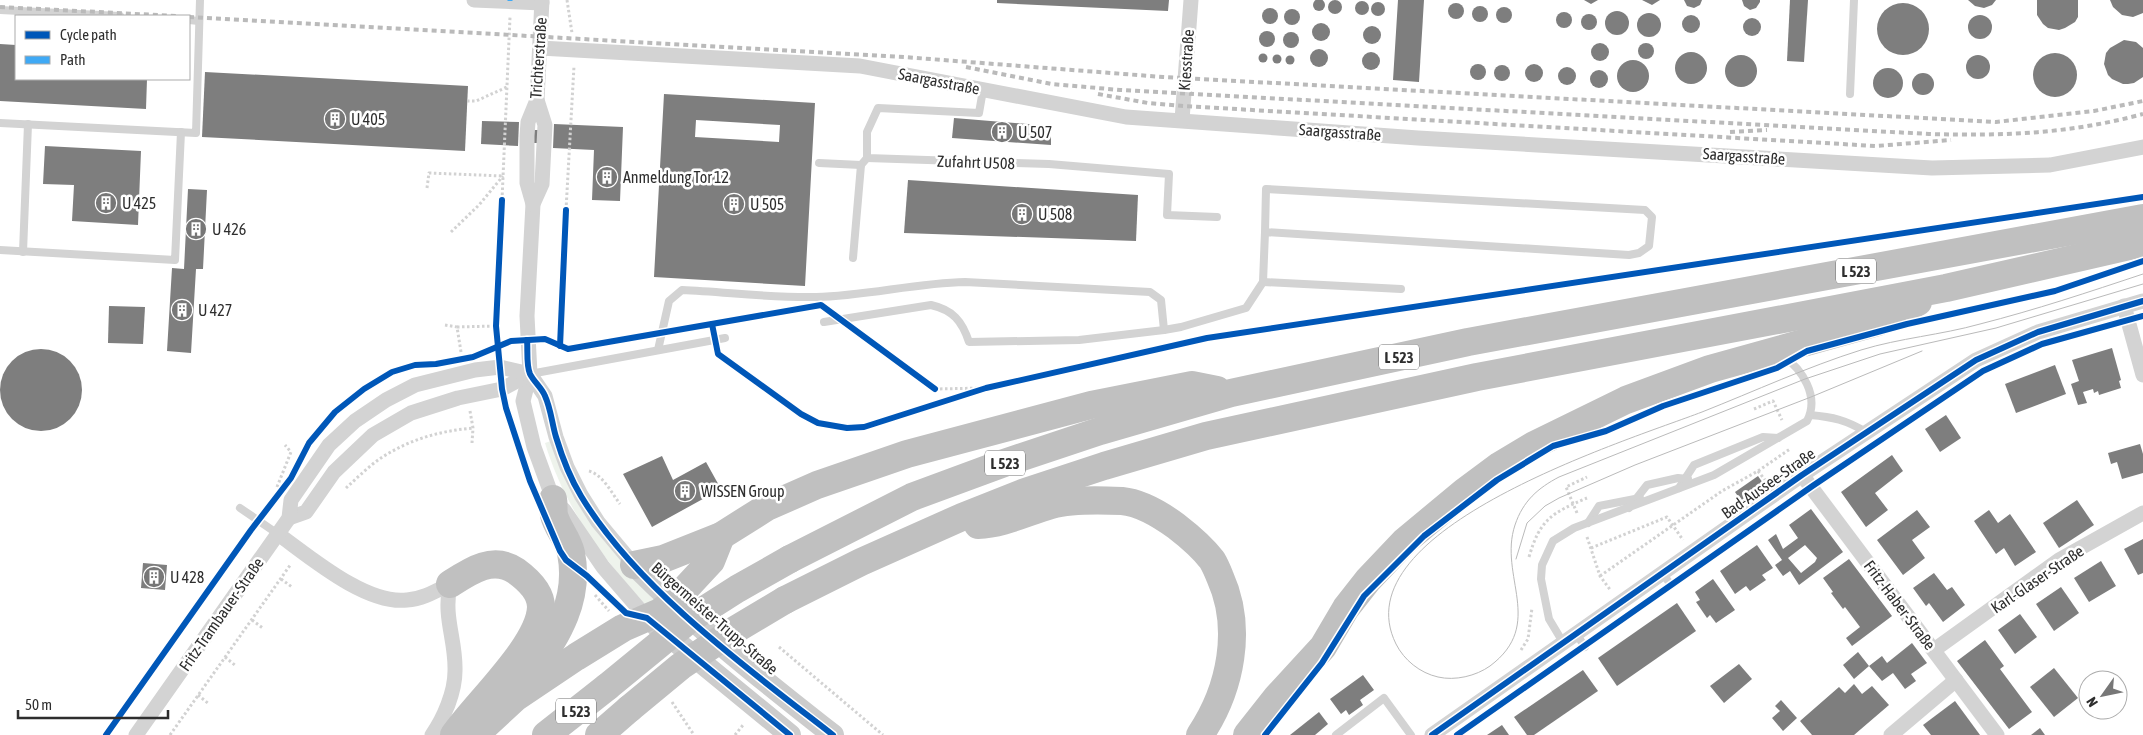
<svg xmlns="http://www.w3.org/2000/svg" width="2143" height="735" font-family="'Asap Condensed',sans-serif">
  <rect width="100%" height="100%" fill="#fff"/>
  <path fill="#eef3ec" d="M 551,441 L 656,596 L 653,604 L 646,605 C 601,557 564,506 545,443 Z"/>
  <g fill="#7e7e7e" fill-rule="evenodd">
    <circle cx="1319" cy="5" r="6"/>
    <polygon points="997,0 1169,0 1168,11 997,3"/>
    <polygon points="1398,0 1424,0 1419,82 1393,80"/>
    <polygon points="1584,0 1598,0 1591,4"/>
    <polygon points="1642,0 1660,0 1652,5"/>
    <polygon points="1684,0 1702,0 1700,5 1694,8 1687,6"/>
    <polygon points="1742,0 1760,0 1760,2 1756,8 1750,10 1744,6"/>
    <polygon points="1790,0 1808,0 1804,62 1787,61"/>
    <polygon points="1968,0 1996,0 1992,5 1984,8 1975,6"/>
    <polygon points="2037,0 2078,0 2078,17 2075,22 2065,28 2059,30 2048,28 2043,24 2037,15"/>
    <polygon points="2110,0 2143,0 2143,13 2133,17 2122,15 2113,7"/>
    <circle cx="1335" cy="7" r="7"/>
    <circle cx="1362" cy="8" r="7"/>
    <circle cx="1378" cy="9" r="7"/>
    <circle cx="1456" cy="11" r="8"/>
    <circle cx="1903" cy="29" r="26"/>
    <circle cx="1480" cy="14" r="8"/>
    <circle cx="1504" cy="15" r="8"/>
    <circle cx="1270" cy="16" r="8"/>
    <circle cx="1292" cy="17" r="8"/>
    <circle cx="1617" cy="23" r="12"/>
    <circle cx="1564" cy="20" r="8"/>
    <circle cx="1649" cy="25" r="12"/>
    <circle cx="1589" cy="22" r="8"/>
    <circle cx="1980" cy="27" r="12"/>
    <circle cx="1691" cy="24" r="9"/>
    <circle cx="1752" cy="27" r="9"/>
    <circle cx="1321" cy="32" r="9"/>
    <circle cx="1372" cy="35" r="9"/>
    <circle cx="1267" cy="39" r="8"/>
    <circle cx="1291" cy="40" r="8"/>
    <polygon points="2124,40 2136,42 2143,48 2143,77 2134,83 2128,84 2123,84 2112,79 2108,75 2104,64 2106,53 2110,48"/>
    <circle cx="1600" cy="52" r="9"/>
    <circle cx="1646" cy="51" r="8"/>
    <polygon points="0,44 16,45 16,79 147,79 146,109 0,101"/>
    <circle cx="1319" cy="58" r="9"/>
    <circle cx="1691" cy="68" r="16"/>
    <circle cx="1371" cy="61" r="9"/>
    <circle cx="2055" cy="75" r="22"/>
    <circle cx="1263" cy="58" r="4.5"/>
    <circle cx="1277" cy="59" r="4.5"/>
    <circle cx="1741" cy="71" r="16"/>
    <circle cx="1978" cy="67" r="12"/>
    <circle cx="1290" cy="60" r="4.5"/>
    <circle cx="1633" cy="76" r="16"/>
    <circle cx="1534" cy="73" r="9"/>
    <circle cx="1478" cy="72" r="8"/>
    <circle cx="1502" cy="73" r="8"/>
    <circle cx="1567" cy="76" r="9"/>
    <circle cx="1888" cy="83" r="15"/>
    <circle cx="1599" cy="79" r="9"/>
    <polygon points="205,72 468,86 465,151 202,137"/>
    <circle cx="1923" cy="84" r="11"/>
    <path d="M 664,94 L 815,103 L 805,286 L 654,277 ZM 696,120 L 780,125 L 779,142 L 695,137 Z"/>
    <polygon points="954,118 1051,126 1051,145 952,138"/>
    <polygon points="482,121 519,122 518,146 481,144"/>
    <polygon points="554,124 623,127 620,201 592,200 594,150 553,148"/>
    <rect x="533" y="130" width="5" height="13"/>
    <polygon points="45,146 141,151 138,225 72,221 74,185 43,184"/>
    <polygon points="908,180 1138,195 1136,241 904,233"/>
    <polygon points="188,189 207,190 203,269 196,269 191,353 167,351 172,268 184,269"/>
    <polygon points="109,306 145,307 143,344 108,343"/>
    <polygon points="2112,348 2121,380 2119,381 2121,388 2099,395 2098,391 2094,393 2093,389 2083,392 2087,403 2078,405 2071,384 2079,381 2072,360"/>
    <circle cx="41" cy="390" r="41"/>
    <polygon points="2055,365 2066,394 2016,413 2005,384"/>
    <polygon points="1946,415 1961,438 1940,452 1925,429"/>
    <polygon points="2140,444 2143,454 2143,473 2122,479 2117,462 2111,464 2108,453"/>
    <polygon points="1892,455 1903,471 1875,493 1888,510 1866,527 1841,492"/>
    <polygon points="662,456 673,480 706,462 721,489 652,527 623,474"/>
    <polygon points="1758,476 1765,486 1742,502 1735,492"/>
    <polygon points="2077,500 2094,525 2059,548 2043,523"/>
    <path d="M 1811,509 L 1843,552 L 1799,585 L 1790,571 L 1783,576 L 1775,565 L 1782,560 L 1768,540 L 1776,534 L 1783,549 L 1798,538 L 1789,525 ZM 1805,545 L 1817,558 L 1815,562 L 1801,573 L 1788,558 Z"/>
    <polygon points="1917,510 1930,527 1912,540 1925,558 1903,575 1877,540"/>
    <polygon points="1989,510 1998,523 2010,514 2036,552 2015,566 2004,548 1996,554 1974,521"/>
    <polygon points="2143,539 2143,573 2138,575 2124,549"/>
    <polygon points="1757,545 1773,568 1762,575 1766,580 1750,591 1746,586 1735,594 1720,571"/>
    <polygon points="1849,559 1892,616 1852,646 1846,638 1860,627 1845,607 1843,609 1831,593 1833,592 1823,578"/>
    <polygon points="2101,561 2116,586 2089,602 2074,578"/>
    <polygon points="143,563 167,565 165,590 141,588"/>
    <polygon points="1934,573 1947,590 1952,587 1965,605 1943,622 1929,603 1926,606 1913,588"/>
    <polygon points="1713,579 1735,610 1716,623 1710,615 1707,618 1696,602 1700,600 1695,592"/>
    <polygon points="2061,587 2079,613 2054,631 2036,604"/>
    <polygon points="1677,603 1696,631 1617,686 1598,658"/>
    <polygon points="2020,614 2037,637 2015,654 1998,630"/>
    <polygon points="1985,640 2004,666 2000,669 2032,712 2009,729 1957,661"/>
    <polygon points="1912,643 1927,663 1911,674 1916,681 1905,689 1893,673 1882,681 1869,666 1882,656 1887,663"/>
    <polygon points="1858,652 1869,666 1854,679 1843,665"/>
    <polygon points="1739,664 1752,679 1724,703 1710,686"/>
    <polygon points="2054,668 2078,698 2054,717 2030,687"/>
    <polygon points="1583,670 1598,691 1534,735 1527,735 1514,717"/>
    <polygon points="1363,675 1374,690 1360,700 1363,705 1349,715 1346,710 1341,714 1330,699"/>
    <polygon points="1854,684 1862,694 1872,686 1889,705 1854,735 1812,735 1800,721 1839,687 1845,693"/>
    <polygon points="1781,700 1797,718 1783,731 1772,718 1780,711 1775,706"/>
    <polygon points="1955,701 1969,720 1980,735 1931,735 1923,725"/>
    <polygon points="1319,712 1328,724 1315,735 1290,735"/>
    <polygon points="1502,725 1509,735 1487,735"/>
    <polygon points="2040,728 2045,735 2031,735"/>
  </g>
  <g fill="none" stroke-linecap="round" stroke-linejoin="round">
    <g stroke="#d2d2d2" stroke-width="3" stroke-dasharray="2.5 2.5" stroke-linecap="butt">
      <polyline points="567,0 572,33"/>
      <polyline points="467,101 476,101 507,87"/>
      <polyline points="427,188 429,173 503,176"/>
      <polyline points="502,200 510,17"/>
      <polyline points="566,210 574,66"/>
      <polyline points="451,232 479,205 503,176"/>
      <polyline points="445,325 457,327 461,352"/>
      <polyline points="457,327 496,326"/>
      <polyline points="935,389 986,388"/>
      <polyline points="1754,409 1773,401 1782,420"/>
      <polyline points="470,411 473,428 472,443"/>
      <path d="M 589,471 C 603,475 611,492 620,504"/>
      <polyline points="1758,471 1765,480"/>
      <polyline points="277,487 291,452 285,445"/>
      <path d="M 346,488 C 357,478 369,466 381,458 C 410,439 440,431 473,428"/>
      <polyline points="1577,513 1566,487 1587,477"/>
      <polyline points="1587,537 1600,576 1611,591"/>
      <polyline points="1591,548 1667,517 1683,540"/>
      <path d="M 1529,557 C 1540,519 1552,513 1587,498"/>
      <polyline points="1600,576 1722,491 1758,471 1790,449"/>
      <polyline points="281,579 292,587"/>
      <polyline points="595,595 609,611"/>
      <polyline points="252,620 264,629"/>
      <polyline points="779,647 883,735"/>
      <polyline points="1521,650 1528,639 1532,608"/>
      <polyline points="225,657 236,666"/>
      <polyline points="198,695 209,704"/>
      <polyline points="672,702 694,735"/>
      <polyline points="170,735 291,564"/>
      <polyline points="735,735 743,725"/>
    </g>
    <g stroke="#d3d3d3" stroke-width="8">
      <polyline points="0,10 120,16"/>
      <polyline points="189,20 199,21"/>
      <polyline points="983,90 979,113 878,108 867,132 867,158 1049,164 1169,174 1167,215 1217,217"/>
      <polyline points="1850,94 1854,0"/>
      <polyline points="0,123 196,133 200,0"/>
      <polyline points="819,163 861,165"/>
      <polyline points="0,250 175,260 181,132"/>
      <polyline points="23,252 28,124"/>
      <polyline points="853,258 861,165 867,158"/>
      <polyline points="1263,282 1401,289"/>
      <path d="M 824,322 L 931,305 C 953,310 962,321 969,342 L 1079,340 L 1164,330 L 1181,327 L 1246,308 L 1263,282 L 1265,232 L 1629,255 L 1639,253 L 1649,246 L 1652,217 L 1645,210 L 1266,189 L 1265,232"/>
      <path d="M 658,350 L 669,301 L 682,290 C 727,292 772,298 816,297 C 866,296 915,283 965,282 L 1150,292 L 1161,300 L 1164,330"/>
      <polyline points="530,374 725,338"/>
      <path d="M 1810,415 C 1833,417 1846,420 1866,432"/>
      <polyline points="1679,488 1694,465 1763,437 1778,438"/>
      <polyline points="240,508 278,534"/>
      <polyline points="1629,508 1647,485 1678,478 1688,479"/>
      <polyline points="1588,523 1599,506 1640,498"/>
      <polyline points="1663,574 1671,585"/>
      <polyline points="1577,635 1585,647"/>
      <path d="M 1564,644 L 1549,619 L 1541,579 L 1542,565 L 1553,541 L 1574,528 L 1714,475 L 1807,421 C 1820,396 1802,369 1782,355"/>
      <polyline points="1336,735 1384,698 1411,735"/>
    </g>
    <g stroke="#d3d3d3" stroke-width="15">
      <polyline points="474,0 542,3"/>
      <polyline points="540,48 860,66 1126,117 1418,138 1932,168 2050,165 2143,147"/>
      <polyline points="537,100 545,125 542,184 533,204 527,316 530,374 523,401 534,447 553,499 564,510 603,567 647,618"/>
      <polyline points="1182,120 1191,0"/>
      <polyline points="533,204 527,183 527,136 528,122 537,100 542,0"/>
      <polyline points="2124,306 2143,375"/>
      <polyline points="530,374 545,396 556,437 567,467 581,495 598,522 634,565"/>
      <polyline points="1802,475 1997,735"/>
      <polyline points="289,518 306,512 334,472 373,435 411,413 458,398 502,389 530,374"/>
      <path d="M 278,534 C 310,557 366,605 407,600 C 423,599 436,591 450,584"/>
      <polyline points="1934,650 2059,560 2143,513"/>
      <polyline points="136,735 289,518 291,500 329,445 355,421 386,400 415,385 475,370 500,367 530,374"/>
      <path d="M 432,735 C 444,718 455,692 455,671 C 456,639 443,619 450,584"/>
      <polyline points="1432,735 1802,475 1976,360 2038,332 2143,301"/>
      <polyline points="1891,735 1956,680"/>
    </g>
    <g stroke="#ccc" stroke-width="22">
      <path d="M 634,565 C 696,627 764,681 833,735"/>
      <polyline points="657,626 790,735"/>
    </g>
    <g stroke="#c0c0c0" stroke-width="28">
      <path d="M 978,525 C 1003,524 1027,512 1051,505 C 1072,499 1100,500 1122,501 C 1142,503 1161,515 1176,526 C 1189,536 1202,547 1212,560 C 1215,565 1218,572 1220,577 C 1243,628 1231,689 1200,735"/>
      <polyline points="790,559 912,497 1004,463 1100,431 1231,393 1468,342 2143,218"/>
      <polyline points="634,565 663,559 721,536 767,507 817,485 907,454 1091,405 1192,385 1217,390"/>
      <path d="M 450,584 C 470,571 493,555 516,571 C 527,579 541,592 541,607 C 540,645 476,703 454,735"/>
      <polyline points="785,600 861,562 962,517 1025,492 1104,466 1206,436 1477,377 1946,288 2143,243"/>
      <path d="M 521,689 C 548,646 582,608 571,553 C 568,539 557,528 554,515 C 553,510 554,504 553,499"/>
      <polyline points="475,735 515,698 576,657 623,628 660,612 672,603 711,561 721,536"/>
      <polyline points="546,735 607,687"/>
      <polyline points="599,735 629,709"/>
      <polyline points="1247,735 1277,697 1323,647 1346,608 1368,580 1405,541 1464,492 1499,466 1534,445 1626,400 1710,369 1878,322 1918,302"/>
    </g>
    <g stroke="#bababa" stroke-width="1">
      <path d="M 2143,274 C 2089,292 2035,310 1980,324 C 1941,335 1900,338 1861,350 C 1807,367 1755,391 1702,412 C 1629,440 1339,529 1396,644 C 1404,660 1420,673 1438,677 C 1455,681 1476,676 1490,666 C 1546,624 1498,576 1515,525 C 1523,501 1538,488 1559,477 L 1805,379 L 1880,354 L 1996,328 L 2143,284"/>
      <polyline points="1516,559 1527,523 1545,506 1559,498 1635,465 1811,397 1922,351"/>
    </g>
    <g stroke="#bababa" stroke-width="4" stroke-dasharray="5 4" stroke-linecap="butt">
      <polyline points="0,7 176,16"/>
      <polyline points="189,17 904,57 1163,77 1996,122 2094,111 2143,101"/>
      <path d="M 966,67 L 1052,84 L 1120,90 L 1929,134 C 2006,136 2068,134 2143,114"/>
      <polyline points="1098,94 1148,103 1183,106 1876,146 1951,140"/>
      <polyline points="1730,132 1767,130"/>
    </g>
    <g stroke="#c0c0c0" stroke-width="28">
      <polyline points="607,687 690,619 737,589 790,559"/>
      <polyline points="629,709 681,666 733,631 785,600"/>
    </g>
    <polyline stroke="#3fa9f5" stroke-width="5" stroke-dasharray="10 5" stroke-linecap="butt" points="510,1 510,0"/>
    <g stroke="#fff" stroke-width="9">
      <g id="cycleway">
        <polyline points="502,200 496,326 502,389 506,408 530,481 560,551 566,560 587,576 626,613 647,618 790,735"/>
        <polyline points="712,324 718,354 801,414 818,423 847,428 864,427 986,388 1207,338 2143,197"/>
        <path d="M 527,340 C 528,350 526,365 530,374 C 534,382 542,388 545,396 C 551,409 552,424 556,437 C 562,457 570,478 581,496 C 637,589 748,669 833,735"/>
        <polyline points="560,346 566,210"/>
        <polyline points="106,735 251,530 291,478 309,443 335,412 364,389 392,372 415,365 436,364 473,357 511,341 545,339 568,349 821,305 935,389"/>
        <polyline points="1265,735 1322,663 1364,596 1424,536 1497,480 1553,446 1606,431 1663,406 1777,368 1807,351 1907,324 2055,291 2143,261"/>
        <polyline points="1432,735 1802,475 1976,360 2038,332 2143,301"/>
        <polyline points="1457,735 1811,487 1983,371 2042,344 2143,316"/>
      </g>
    </g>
    <use href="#cycleway" stroke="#0057b8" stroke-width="6"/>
  </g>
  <defs>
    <g id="building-disc" transform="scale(1.125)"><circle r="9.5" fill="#777" stroke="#fff"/><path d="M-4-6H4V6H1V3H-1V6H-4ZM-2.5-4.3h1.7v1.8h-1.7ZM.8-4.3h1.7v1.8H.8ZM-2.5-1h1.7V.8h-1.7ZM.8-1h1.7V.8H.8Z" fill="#fff"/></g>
  </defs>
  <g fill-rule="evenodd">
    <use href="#building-disc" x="335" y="119"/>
    <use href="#building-disc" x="1002" y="132"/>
    <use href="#building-disc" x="607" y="177"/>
    <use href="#building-disc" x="106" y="203"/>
    <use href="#building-disc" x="734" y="204"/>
    <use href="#building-disc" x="1022" y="214"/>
    <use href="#building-disc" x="196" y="229"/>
    <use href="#building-disc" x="182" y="310"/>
    <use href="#building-disc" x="685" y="491"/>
    <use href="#building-disc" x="154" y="577"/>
  </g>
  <g text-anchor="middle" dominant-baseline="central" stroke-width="5" stroke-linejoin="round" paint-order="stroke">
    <g fill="#fff" stroke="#6d6d6d" stroke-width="1">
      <rect x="1836" y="258.5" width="40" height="25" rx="4"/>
      <rect x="1379" y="344.5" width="40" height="25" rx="4"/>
      <rect x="985" y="450.5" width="40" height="25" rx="4"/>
      <rect x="556" y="698.5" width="40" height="25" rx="4"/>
    </g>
    <g font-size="15" font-weight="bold" fill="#2e2e2e">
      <text x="1856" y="271">L 523</text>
      <text x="1399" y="357">L 523</text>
      <text x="1005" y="463">L 523</text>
      <text x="576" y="711">L 523</text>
    </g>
    <g font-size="16" fill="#2e2e2e" stroke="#fff">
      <text transform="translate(538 58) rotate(-86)">Trichterstraße</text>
      <text transform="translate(1186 60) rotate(-86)">Kiesstraße</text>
      <text transform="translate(939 81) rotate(11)">Saargasstraße</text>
      <text transform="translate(1340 132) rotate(4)">Saargasstraße</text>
      <text transform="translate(1744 156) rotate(4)">Saargasstraße</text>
      <text transform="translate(976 162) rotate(2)">Zufahrt U508</text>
      <text transform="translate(1768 483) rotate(-35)">Bad-Aussee-Straße</text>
      <text transform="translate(2037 579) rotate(-34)">Karl-Glaser-Straße</text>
      <text transform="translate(1900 605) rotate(53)">Fritz-Haber-Straße</text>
      <text transform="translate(221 614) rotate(-55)">Fritz-Trambauer-Straße</text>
      <text transform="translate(715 618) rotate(41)">Bürgermeister-Trupp-Straße</text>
    </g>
    <g font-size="16" fill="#2e2e2e" stroke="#fff" text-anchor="start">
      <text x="351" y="119">U 405</text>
      <text x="1018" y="132">U 507</text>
      <text x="623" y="177">Anmeldung Tor 12</text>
      <text x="122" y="203">U 425</text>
      <text x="750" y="204">U 505</text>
      <text x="1038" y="214">U 508</text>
      <text x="212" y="229">U 426</text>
      <text x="198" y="310">U 427</text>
      <text x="701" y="491">WISSEN Group</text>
      <text x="170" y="577">U 428</text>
    </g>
  </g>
  <rect x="15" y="15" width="175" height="65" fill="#ffffff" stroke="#ababab"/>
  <rect x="25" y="31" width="25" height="8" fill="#0057b8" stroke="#ababab"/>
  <text x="60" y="40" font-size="15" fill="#2e2e2e">Cycle path</text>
  <rect x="25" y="56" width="25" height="8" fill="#3fa9f5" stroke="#ababab"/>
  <text x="60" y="65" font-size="15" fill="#2e2e2e">Path</text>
  <g transform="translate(2103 695) rotate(237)"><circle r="24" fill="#ffffff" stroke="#ababab"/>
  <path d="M0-4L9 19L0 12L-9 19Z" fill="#777777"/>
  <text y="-8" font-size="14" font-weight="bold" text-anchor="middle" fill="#2e2e2e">N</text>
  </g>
  <path d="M18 710v8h150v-8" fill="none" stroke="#2e2e2e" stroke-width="2.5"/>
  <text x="25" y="710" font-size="15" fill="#2e2e2e" stroke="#ffffff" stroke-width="4" paint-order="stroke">50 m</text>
</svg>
